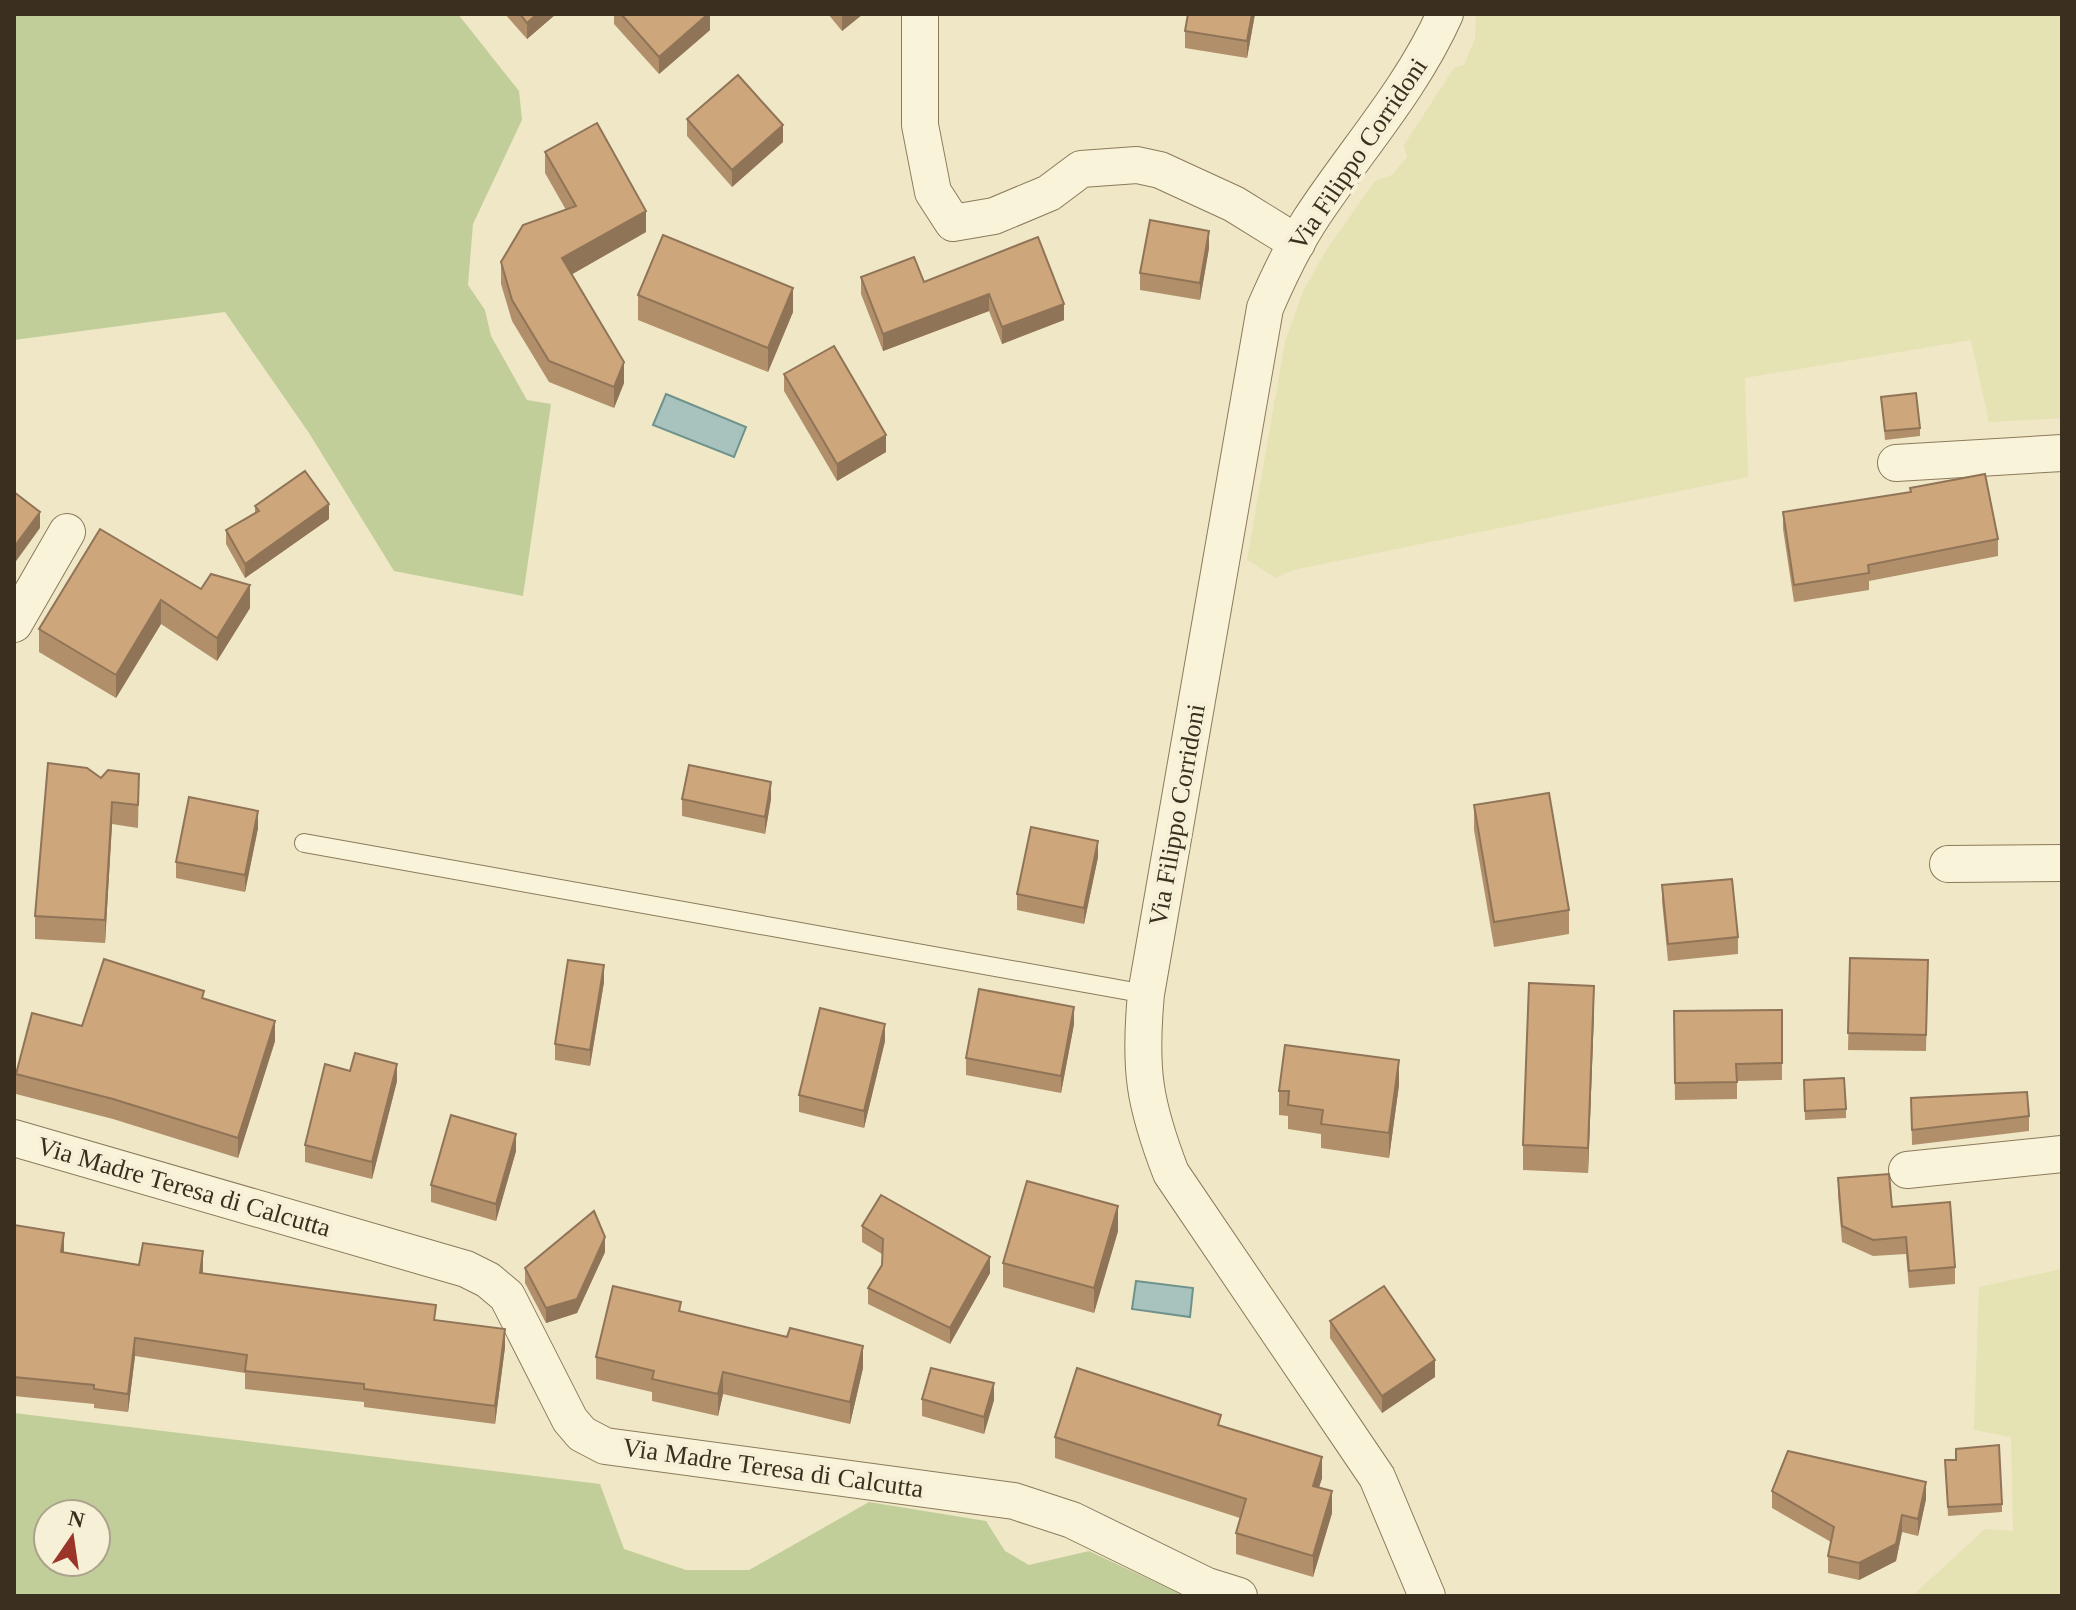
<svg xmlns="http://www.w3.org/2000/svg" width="2076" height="1610" font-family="'Times New Roman',serif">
  <rect width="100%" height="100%" fill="#efe7c6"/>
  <g fill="#e5e2b3">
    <polygon points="1476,14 2062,14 2062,418 1989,422 1971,340 1745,378 1748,477 1293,570 1276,578 1247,560 1285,342 1303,291 1327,249 1375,181 1392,175 1407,157 1404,145 1454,68 1464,65 1475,39"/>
    <polygon points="2062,1269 2062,1596 1912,1596 1985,1529 2013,1531 2011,1437 1974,1430 1979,1287"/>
  </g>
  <g fill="#c2ce9a" fill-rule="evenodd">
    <polygon points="14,14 458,14 519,91 522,120 473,224 468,285 485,310 491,336 527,400 551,404 523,596 394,571 309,433 225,312 14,340"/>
    <path d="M 14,1413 L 600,1484 L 624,1549 L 686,1570 L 749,1570 L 869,1502 L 986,1521 L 1005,1551 L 1029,1565 L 1089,1551 L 1185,1596 L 14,1596 ZM 48,1514 L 96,1514 L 96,1562 L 48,1562 Z"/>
  </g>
  <g fill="#a8c3be" stroke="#6e928c" stroke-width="2">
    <polygon points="666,394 746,427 734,457 653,425"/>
    <polygon points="1136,1281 1193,1288 1190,1317 1132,1309"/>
  </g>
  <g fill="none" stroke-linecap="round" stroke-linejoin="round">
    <g stroke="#8b7a5b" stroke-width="20">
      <polyline id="lane" points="304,843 1146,994"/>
    </g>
    <g stroke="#8b7a5b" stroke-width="38">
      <g id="street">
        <polyline points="920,14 920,125 933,192 953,223 994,216 1049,193 1081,169 1137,165 1160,170 1234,204 1297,243"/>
        <polyline points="1896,463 2062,453"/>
        <polyline points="14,624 67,532"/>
        <polyline points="1948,864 2062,863"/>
        <polyline points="14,1138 466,1269 488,1280 507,1296 570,1420 582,1434 605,1446 1014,1501 1072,1520 1207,1586 1239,1596"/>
        <polyline points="1907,1170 2062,1154"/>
        <path d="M 1427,1596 L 1377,1477 L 1171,1173 C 1144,1103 1139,1069 1146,994 L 1265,308 C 1278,278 1292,248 1310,220 C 1355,151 1411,90 1445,14"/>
      </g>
    </g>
    <use href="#lane" stroke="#f9f3da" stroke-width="18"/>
    <use href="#street" stroke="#f9f3da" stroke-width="36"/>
  </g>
  <g fill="#b18f6b">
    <polygon points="505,14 556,14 527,39"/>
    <polygon points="614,14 710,14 710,30 659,74 614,24"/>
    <polygon points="828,14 863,14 842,31"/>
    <polygon points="1188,14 1255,14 1247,58 1185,48 1185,31"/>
    <polygon points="687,119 783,142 732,187 687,136"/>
    <polygon points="545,152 646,232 572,274 624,383 614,408 549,382 512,321 501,284 501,262 566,210 545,173"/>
    <polygon points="1038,237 1064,320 1002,344 989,311 883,351 861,294 861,277 924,282"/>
    <polygon points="1209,248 1200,300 1140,290 1140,273"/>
    <polygon points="638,295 793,312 768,372 638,320"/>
    <polygon points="784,374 886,452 837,481 784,391"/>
    <polygon points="1881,397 1920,428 1920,436 1885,440"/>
    <polygon points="1910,488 1998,539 1998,556 1869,581 1869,590 1794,602 1783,529 1783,512 1910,492"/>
    <polygon points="255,506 329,519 245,578 226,544 226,530 255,513"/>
    <polygon points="201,589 250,608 217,661 161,624 116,698 39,652 39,629"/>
    <polygon points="139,774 138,828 112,824 105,943 35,939 35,916 101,778"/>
    <polygon points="682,799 771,799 765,834 682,816"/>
    <polygon points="1474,805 1569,910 1569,934 1494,947 1474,830"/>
    <polygon points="258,828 245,892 176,878 176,862"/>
    <polygon points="1098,857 1084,924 1017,910 1017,894"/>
    <polygon points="1662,885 1738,937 1738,954 1668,961 1662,901"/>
    <polygon points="1850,958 1928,960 1926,1051 1848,1050"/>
    <polygon points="604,982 590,1066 555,1060 555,1044"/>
    <polygon points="204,999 275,1041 238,1158 113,1119 16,1094 16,1074 82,1026"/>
    <polygon points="1782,1010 1782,1080 1737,1081 1737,1099 1675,1100 1674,1011"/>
    <polygon points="1594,1011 1588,1173 1523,1170 1523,1145"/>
    <polygon points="1074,1024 1061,1093 966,1075 966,1058"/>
    <polygon points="885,1041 864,1128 799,1112 799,1095"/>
    <polygon points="1804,1080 1846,1109 1846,1118 1805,1120"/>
    <polygon points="397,1081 372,1179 305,1162 305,1145"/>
    <polygon points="1399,1085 1389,1158 1321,1148 1321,1134 1288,1129 1288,1116 1279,1115 1279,1091"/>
    <polygon points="1911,1098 2029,1116 2029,1131 1912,1145"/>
    <polygon points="516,1151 496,1221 431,1202 431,1185"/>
    <polygon points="1838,1178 1892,1207 1955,1267 1955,1284 1909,1288 1906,1254 1873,1256 1842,1242 1838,1195"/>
    <polygon points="14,1225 64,1253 139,1265 203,1269 203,1273 436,1321 505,1347 495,1424 364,1407 364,1402 245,1389 245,1373 135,1356 128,1412 94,1408 94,1404 14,1396"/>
    <polygon points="862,1226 990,1273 950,1344 868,1304 868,1288 882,1265 882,1254 862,1242"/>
    <polygon points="1118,1231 1094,1313 1003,1287 1003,1263"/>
    <polygon points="605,1252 577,1313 546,1323 525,1283 525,1268"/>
    <polygon points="681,1311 863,1368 850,1424 723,1394 718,1416 652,1401 652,1392 596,1379 596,1357"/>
    <polygon points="1330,1321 1435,1377 1382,1413 1330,1338"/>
    <polygon points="922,1399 994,1400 984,1434 922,1416"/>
    <polygon points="1221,1426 1322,1478 1319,1487 1332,1513 1313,1577 1236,1554 1236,1533 1240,1518 1055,1458 1055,1437"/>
    <polygon points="1945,1460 2002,1504 2002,1512 1948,1516"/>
    <polygon points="1772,1491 1926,1499 1918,1536 1902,1532 1896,1561 1859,1580 1828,1573 1828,1556 1831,1542 1772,1508"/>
  </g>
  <g fill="#907457">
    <polygon points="537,14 556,14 527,39 527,23"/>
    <polygon points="708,14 710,14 710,30 659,74 659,57"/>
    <polygon points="842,14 863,14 842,31"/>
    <polygon points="1252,14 1255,14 1247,58 1247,41"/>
    <polygon points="783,125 783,142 732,187 732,170"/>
    <polygon points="646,211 646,232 562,280 562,258"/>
    <polygon points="1209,231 1209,248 1200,300 1200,283"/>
    <polygon points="793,288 793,312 768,372 768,348"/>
    <polygon points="989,294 989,311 883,351 883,334"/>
    <polygon points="1064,304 1064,320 1002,344 1002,327"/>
    <polygon points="624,362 624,383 614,408 614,387"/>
    <polygon points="886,435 886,452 837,481 837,464"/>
    <polygon points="329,504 329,519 245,578 245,564"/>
    <polygon points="40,512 40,528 14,564 14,547"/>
    <polygon points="250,585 250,608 217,661 217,638"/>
    <polygon points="161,600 161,624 116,698 116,675"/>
    <polygon points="771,782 771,799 765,834 765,817"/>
    <polygon points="112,802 112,824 105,943 105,920"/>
    <polygon points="258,811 258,828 245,892 245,875"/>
    <polygon points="1098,841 1098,857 1084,924 1084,908"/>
    <polygon points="604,965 604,982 590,1066 590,1050"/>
    <polygon points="1594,986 1594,1011 1588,1173 1588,1148"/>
    <polygon points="1074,1007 1074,1024 1061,1093 1061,1076"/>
    <polygon points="275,1021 275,1041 238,1158 238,1138"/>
    <polygon points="885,1024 885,1041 864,1128 864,1111"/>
    <polygon points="1399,1060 1399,1085 1389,1158 1389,1133"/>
    <polygon points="397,1064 397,1081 372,1179 372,1162"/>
    <polygon points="516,1134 516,1151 496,1221 496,1204"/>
    <polygon points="1118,1206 1118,1231 1094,1313 1094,1288"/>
    <polygon points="64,1233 64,1251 61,1270 61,1252"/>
    <polygon points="605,1237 605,1252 577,1313 546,1323 546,1308"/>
    <polygon points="203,1251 203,1269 200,1291 200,1273"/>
    <polygon points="990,1257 990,1273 950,1344 950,1328"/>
    <polygon points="505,1329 505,1347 495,1424 495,1406"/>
    <polygon points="135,1338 135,1356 128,1412 128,1394"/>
    <polygon points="863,1346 863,1368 850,1424 850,1402"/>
    <polygon points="1435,1360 1435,1377 1382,1413 1382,1396"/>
    <polygon points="723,1372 723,1394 718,1416 718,1394"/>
    <polygon points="994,1383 994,1400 984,1434 984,1417"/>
    <polygon points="1322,1457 1322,1478 1313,1507 1313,1486"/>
    <polygon points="1926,1482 1926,1499 1918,1536 1918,1519"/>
    <polygon points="1332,1491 1332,1513 1313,1577 1313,1556"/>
    <polygon points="1902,1515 1902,1532 1896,1561 1859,1580 1859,1563"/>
  </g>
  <g fill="#cea67c" stroke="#907457" stroke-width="2">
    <polygon points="520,14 537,14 527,23"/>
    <polygon points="621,14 708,14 659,57"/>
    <polygon points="1188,14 1252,14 1247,41 1185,31"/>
    <polygon points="738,75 783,125 732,170 687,119"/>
    <polygon points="597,123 646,211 562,258 624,362 614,387 549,361 512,300 501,262 523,225 576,206 545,152"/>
    <polygon points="1150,220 1209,231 1200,283 1140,273"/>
    <polygon points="663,235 793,288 768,348 638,295"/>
    <polygon points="1038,237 1064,304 1002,327 989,294 883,334 861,277 914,257 924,282"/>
    <polygon points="834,346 886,435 837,464 784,374"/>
    <polygon points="1916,393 1920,428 1885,431 1881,397"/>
    <polygon points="305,471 329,504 245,564 226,530 259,511 255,506"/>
    <polygon points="1985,474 1998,539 1868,565 1869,573 1794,585 1783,512 1911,492 1910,488"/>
    <polygon points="14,492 40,512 14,547"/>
    <polygon points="100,529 201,589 211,574 250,585 217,638 161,600 116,675 39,629"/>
    <polygon points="48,763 87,768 101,778 108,770 139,774 138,805 112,802 105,920 35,916"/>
    <polygon points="689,765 771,782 765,817 682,799"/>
    <polygon points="1549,793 1569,910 1494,922 1474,805"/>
    <polygon points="189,797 258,811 245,875 176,862"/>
    <polygon points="1031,827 1098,841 1084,908 1017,894"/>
    <polygon points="1732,879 1738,937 1668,944 1662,885"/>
    <polygon points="1850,958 1928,960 1926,1035 1848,1033"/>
    <polygon points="104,959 204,991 202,998 275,1021 238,1138 113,1099 16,1074 32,1013 82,1026"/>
    <polygon points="568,960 604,965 590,1050 555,1044"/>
    <polygon points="1529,983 1594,986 1588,1148 1523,1145"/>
    <polygon points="979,989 1074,1007 1061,1076 966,1058"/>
    <polygon points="820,1008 885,1024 864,1111 799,1095"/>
    <polygon points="1782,1010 1782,1063 1736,1064 1737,1082 1675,1083 1674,1011"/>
    <polygon points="1285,1045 1399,1060 1389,1133 1321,1124 1323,1110 1288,1105 1289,1091 1279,1091"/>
    <polygon points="355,1053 397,1064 372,1162 305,1145 325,1064 350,1071"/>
    <polygon points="1844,1078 1846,1109 1805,1111 1804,1080"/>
    <polygon points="2027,1092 2029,1116 1912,1130 1911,1098"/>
    <polygon points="451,1115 516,1134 496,1204 431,1185"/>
    <polygon points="1889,1174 1892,1207 1950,1202 1955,1267 1909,1271 1906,1237 1873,1240 1842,1226 1838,1178"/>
    <polygon points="1027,1181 1118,1206 1094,1288 1003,1263"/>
    <polygon points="881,1195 990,1257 950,1328 868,1288 882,1265 883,1239 862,1226"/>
    <polygon points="594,1211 605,1237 577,1299 546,1308 525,1268"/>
    <polygon points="14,1225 64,1233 61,1252 139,1265 143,1243 203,1251 200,1273 436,1305 434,1320 505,1329 495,1406 364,1389 364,1384 245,1371 247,1355 135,1338 128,1394 94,1389 94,1385 14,1377"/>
    <polygon points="613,1286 681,1302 679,1311 787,1337 790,1328 863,1346 850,1402 723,1372 718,1394 652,1379 654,1371 596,1357"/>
    <polygon points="1384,1286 1435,1360 1382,1396 1330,1321"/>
    <polygon points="931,1368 994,1383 984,1417 922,1399"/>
    <polygon points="1077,1368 1221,1415 1218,1425 1322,1457 1313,1486 1332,1491 1313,1556 1236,1533 1246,1499 1055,1437"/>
    <polygon points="1999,1445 2002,1504 1948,1507 1945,1460 1956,1460 1956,1449"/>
    <polygon points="1788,1451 1926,1482 1918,1519 1902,1515 1896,1544 1859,1563 1828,1556 1834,1527 1772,1491"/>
  </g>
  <g text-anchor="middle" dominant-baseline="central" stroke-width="8" stroke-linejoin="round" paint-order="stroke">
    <g font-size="26" fill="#3b301f" stroke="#f6f0d6">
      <text transform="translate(1358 154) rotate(-56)">Via Filippo Corridoni</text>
      <text transform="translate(1177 815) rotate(-80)">Via Filippo Corridoni</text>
      <text transform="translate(184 1187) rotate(16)">Via Madre Teresa di Calcutta</text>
      <text transform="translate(773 1468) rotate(8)">Via Madre Teresa di Calcutta</text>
    </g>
  </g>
  <rect width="2076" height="1610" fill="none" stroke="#3b301f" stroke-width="32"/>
  <g transform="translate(72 1538) rotate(13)"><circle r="38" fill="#f6f0d6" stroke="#aba38d" stroke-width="2"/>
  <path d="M0-6L14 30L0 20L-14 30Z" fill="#9b352a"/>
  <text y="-12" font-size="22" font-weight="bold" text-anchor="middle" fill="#3b301f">N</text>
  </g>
</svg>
